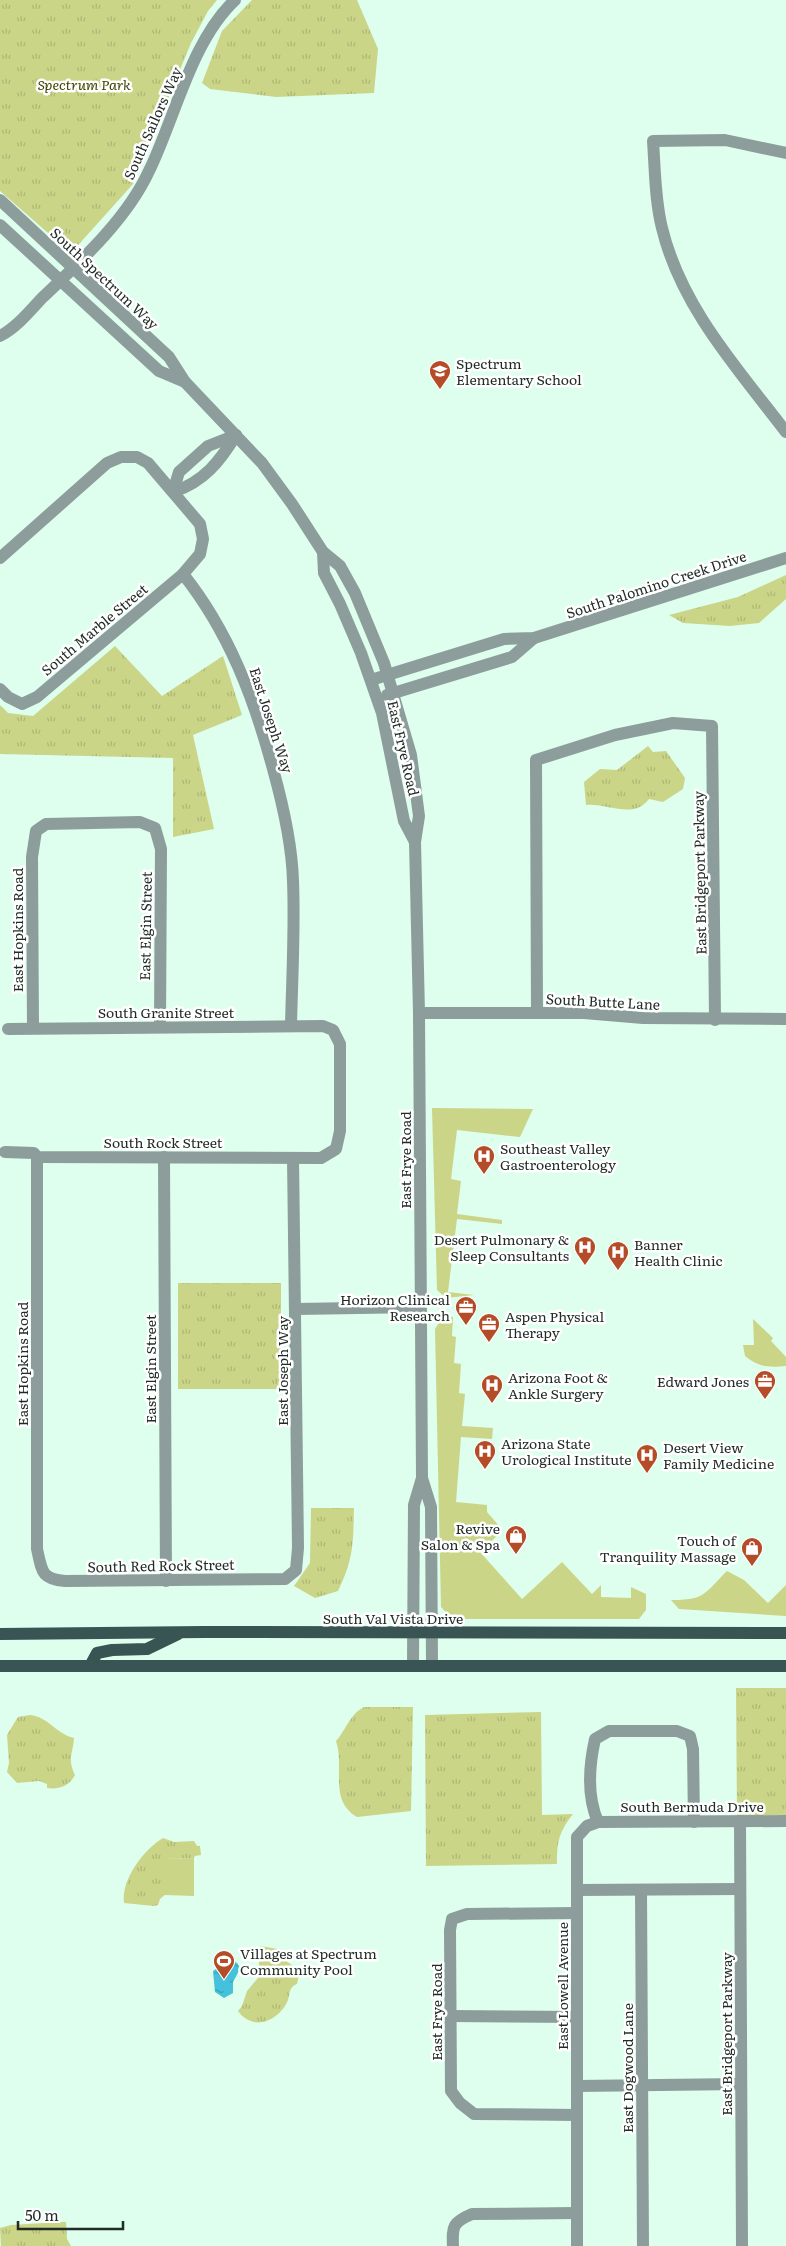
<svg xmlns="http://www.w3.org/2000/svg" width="786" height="2246" font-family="Literata,serif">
  <defs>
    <pattern id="park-tufts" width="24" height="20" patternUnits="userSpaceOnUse" patternTransform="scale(1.25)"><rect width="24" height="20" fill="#cbd588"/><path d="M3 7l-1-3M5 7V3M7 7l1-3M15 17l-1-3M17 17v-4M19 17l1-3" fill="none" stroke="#aeb775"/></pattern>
    <pattern id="water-ripples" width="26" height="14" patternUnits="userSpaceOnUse" patternTransform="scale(1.25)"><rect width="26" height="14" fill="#44c2dc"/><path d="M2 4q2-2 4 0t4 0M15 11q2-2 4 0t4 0" fill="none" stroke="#389eb2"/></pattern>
  </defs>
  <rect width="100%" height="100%" fill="#defeee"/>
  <g fill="#cbd588">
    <polygon points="432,1108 533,1109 520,1137 457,1130 451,1179 461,1181 457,1214 502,1220 502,1224 457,1219 448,1292 474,1295 446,1298 437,1290"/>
    <polygon points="443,1316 453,1317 452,1336 456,1337 454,1363 461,1364 459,1393 465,1394 462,1426 493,1428 492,1439 461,1437 456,1502 487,1505 487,1512 501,1528 497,1531 499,1534 480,1552 522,1599 562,1562 592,1594 601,1585 601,1597 631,1598 631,1587 646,1594 646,1610 639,1619 452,1619 441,1607 435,1329"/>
    <path d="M 753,1319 L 773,1338 L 771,1341 L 786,1357 L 786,1366 C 768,1368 759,1367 745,1356 L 743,1345 L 754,1345 Z"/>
    <path d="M 727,1571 L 744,1580 L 768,1603 L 786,1585 L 786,1616 L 679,1609 L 671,1600 C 705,1600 704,1594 727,1571 Z"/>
    <polygon points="194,1858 194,1896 165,1895 165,1859"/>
  </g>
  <g fill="url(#park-tufts)">
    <polygon points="0,0 217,0 208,11 191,43 133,184 71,253 0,191"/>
    <polygon points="252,0 357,0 378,49 374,93 276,97 210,89 202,83 222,31"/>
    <polygon points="786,575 786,599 759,623 730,626 683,623 669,615 738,597"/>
    <polygon points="115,646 162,696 223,656 242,715 193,735 214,829 173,837 173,758 0,754 0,705 8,713 33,716"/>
    <path d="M 648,746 L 653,752 L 666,751 L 685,778 L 683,789 L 663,802 L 649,799 C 633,820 608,803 586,805 L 584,782 L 600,769 L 617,770 Z"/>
    <rect x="178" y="1283" width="103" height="106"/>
    <path d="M 311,1508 L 354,1508 C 353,1544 354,1558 338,1591 L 315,1598 L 294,1586 L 310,1563 Z"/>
    <polygon points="736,1688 786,1688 786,1815 737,1816"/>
    <path d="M 364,1707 L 413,1707 L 411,1811 L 357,1817 C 328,1800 345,1767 336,1741 C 346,1730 350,1714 364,1707 Z"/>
    <path d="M 541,1712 L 542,1815 L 573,1814 C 559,1832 557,1841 557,1864 L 426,1866 L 425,1715 Z"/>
    <path d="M 30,1715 C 49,1717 56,1734 74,1738 C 73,1754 67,1758 75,1775 C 69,1786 59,1790 47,1788 L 47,1784 L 39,1781 L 17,1783 L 7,1772 L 9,1763 L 7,1735 L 18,1717 Z"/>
    <path d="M 163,1838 L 174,1842 L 194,1841 L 197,1846 L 200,1846 L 201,1855 L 195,1856 L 194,1858 L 165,1859 L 165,1895 L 160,1899 L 158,1905 L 154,1906 L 124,1903 C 121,1880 143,1850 163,1838 Z"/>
    <path d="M 260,1946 L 284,1950 L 285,1960 L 300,1971 L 297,1984 C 289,1987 290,1993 288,2000 C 283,2013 268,2025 254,2022 C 247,2020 242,2017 238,2011 L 242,2006 L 247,1991 L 258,1978 Z"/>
    <polygon points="61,2222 66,2222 67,2239 71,2246 1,2246 0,2228 11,2225"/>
  </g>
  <polygon fill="url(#water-ripples)" points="233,1960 238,1964 240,1969 233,1982 233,1993 224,1998 215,1992 213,1971 228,1961"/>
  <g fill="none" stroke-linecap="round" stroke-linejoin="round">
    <g stroke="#8d9d9b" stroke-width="12">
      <path d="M 786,153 L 725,140 L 653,141 C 655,169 655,201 662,228 C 681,307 738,369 786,432"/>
      <polyline points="0,200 169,357 185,382 262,463 292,504 323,552 340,566 355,593 384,663 411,755 419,816 415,842 419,1013 422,1478 414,1505 413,1666"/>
      <polyline points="0,225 159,371 185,382"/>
      <path d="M 0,336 C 16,328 30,311 42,298 C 80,262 127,219 149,171 C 175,118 191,41 235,0"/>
      <polyline points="173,492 179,472 208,446 236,435"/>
      <path d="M 173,492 C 204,482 220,461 236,435"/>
      <polyline points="323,552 324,573 340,604 361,653 382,713 404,821 415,842"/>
      <path d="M 0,558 L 107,463 L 121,457 L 137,457 L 148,463 L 200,524 L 203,539 L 200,554 L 183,574 C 229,632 254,698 273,769 C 283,805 292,844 293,881 C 295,929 292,978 291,1026"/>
      <polyline points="371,680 504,639 534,638 786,558"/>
      <polyline points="0,689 8,697 22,704 37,697 183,574"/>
      <polyline points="387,695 512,657 534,638"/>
      <polyline points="419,1013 584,1013 643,1018 786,1019"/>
      <polyline points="537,1013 536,760 615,735 673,723 712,726 715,1020"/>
      <polyline points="33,1028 32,857 36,831 46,824 140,822 155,828 161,849 160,1026"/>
      <polyline points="5,1152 34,1153 37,1157 321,1158 336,1149 340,1131 340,1044 333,1030 323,1026 8,1029"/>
      <path d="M 37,1157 L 37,1549 C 42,1571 41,1579 65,1581 L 285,1579 L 296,1570 L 298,1548 L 293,1158"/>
      <polyline points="164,1157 166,1581"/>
      <polyline points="296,1309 420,1307"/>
      <polyline points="422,1478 431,1507 432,1666"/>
      <polyline points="740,1821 742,2246"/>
      <path d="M 598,1822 C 587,1797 589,1766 595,1739 L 609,1731 L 677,1731 L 690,1736 L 693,1749 L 694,1822"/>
      <polyline points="577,1890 740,1889"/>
      <polyline points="641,1890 643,2246"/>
      <polyline points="577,1913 467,1914 452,1919 450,1930 451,2091 460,2103 474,2114 577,2115"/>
      <polyline points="451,2016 577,2017"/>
      <polyline points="577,2086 741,2084"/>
      <path d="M 453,2246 C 452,2226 453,2222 472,2214 L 577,2213"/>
      <polyline points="577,2246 577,1837 587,1826 598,1822 786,1821"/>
    </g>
    <g stroke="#395553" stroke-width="12">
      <polyline points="0,1634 204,1632 786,1633"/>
      <polyline points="0,1666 786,1666"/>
      <polyline points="90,1666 97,1653 112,1650 147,1649 178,1634"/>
    </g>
  </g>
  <defs>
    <g id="school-pin" transform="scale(1.125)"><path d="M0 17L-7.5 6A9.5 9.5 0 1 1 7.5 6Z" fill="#b44c28" stroke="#fff"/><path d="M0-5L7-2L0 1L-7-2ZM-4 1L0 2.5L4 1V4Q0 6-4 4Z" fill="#fff"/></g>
    <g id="hospital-pin" transform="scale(1.125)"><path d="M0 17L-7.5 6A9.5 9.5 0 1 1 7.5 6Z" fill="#b44c28" stroke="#fff"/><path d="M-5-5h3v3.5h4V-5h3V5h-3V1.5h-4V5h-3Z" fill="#fff"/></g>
    <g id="office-pin" transform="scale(1.125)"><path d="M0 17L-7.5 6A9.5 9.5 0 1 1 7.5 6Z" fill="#b44c28" stroke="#fff"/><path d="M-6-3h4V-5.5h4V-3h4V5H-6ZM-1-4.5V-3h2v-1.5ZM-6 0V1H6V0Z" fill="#fff"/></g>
    <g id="shop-pin" transform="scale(1.125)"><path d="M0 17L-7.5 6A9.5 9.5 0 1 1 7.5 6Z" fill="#b44c28" stroke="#fff"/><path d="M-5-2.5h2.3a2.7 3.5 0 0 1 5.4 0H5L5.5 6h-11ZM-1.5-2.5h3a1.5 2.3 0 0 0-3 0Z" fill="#fff"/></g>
    <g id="stadium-pin" transform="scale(1.125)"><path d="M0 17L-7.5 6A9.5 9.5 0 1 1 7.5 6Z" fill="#b44c28" stroke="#fff"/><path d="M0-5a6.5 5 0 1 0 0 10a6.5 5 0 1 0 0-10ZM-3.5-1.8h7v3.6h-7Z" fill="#fff"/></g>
  </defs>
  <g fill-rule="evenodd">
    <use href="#school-pin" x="440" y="371"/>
    <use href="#hospital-pin" x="484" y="1156"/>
    <use href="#hospital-pin" x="585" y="1247"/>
    <use href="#hospital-pin" x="618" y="1252"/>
    <use href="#office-pin" x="466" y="1307"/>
    <use href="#office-pin" x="489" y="1324"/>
    <use href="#office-pin" x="765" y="1381"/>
    <use href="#hospital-pin" x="492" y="1385"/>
    <use href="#hospital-pin" x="485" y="1451"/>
    <use href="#hospital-pin" x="647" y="1455"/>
    <use href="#shop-pin" x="516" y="1536"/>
    <use href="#shop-pin" x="752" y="1548"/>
    <use href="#stadium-pin" x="224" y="1961"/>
  </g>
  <g text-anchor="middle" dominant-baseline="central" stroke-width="5" stroke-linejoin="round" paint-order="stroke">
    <g font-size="14" font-style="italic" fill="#404500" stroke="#fff">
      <text x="84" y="84">Spectrum Park</text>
    </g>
    <g font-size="14" fill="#1f2b25" stroke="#fff">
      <text transform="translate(152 123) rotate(-66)">South Sailors Way</text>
      <text transform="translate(105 278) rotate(43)">South Spectrum Way</text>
      <text transform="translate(656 584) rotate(-18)">South Palomino Creek Drive</text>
      <text transform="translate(94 629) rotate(-40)">South Marble Street</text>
      <text transform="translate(272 720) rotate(72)">East Joseph Way</text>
      <text transform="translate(404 748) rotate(77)">East Frye Road</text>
      <text transform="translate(699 873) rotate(-91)">East Bridgeport Parkway</text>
      <text transform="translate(145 926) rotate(-89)">East Elgin Street</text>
      <text transform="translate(17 930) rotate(-90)">East Hopkins Road</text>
      <text transform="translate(603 1001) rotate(3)">South Butte Lane</text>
      <text x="166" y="1012">South Granite Street</text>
      <text x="163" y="1142">South Rock Street</text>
      <text transform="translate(405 1160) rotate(-90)">East Frye Road</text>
      <text transform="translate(22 1364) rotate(-90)">East Hopkins Road</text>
      <text transform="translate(150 1369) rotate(-90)">East Elgin Street</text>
      <text transform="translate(282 1371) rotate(-90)">East Joseph Way</text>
      <text transform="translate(161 1565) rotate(-1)">South Red Rock Street</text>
      <text x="393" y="1618">South Val Vista Drive</text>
      <text x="692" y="1806">South Bermuda Drive</text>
      <text transform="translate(562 1986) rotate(-90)">East Lowell Avenue</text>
      <text transform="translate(436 2012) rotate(-90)">East Frye Road</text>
      <text transform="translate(726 2034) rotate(-90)">East Bridgeport Parkway</text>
      <text transform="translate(627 2068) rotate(-90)">East Dogwood Lane</text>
    </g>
    <g font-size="14" fill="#1f2b25" stroke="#fff" text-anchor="start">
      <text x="456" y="363">Spectrum<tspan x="456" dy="16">Elementary School</tspan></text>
      <text x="500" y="1148">Southeast Valley<tspan x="500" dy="16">Gastroenterology</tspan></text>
      <text x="569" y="1239" text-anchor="end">Desert Pulmonary &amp;<tspan x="569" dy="16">Sleep Consultants</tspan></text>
      <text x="634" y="1244">Banner<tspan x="634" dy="16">Health Clinic</tspan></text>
      <text x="450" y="1299" text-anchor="end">Horizon Clinical<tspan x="450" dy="16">Research</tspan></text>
      <text x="505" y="1316">Aspen Physical<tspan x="505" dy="16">Therapy</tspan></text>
      <text x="508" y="1377">Arizona Foot &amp;<tspan x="508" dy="16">Ankle Surgery</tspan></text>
      <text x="749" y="1381" text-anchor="end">Edward Jones</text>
      <text x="501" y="1443">Arizona State<tspan x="501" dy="16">Urological Institute</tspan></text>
      <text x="663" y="1447">Desert View<tspan x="663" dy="16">Family Medicine</tspan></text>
      <text x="500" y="1528" text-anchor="end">Revive<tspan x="500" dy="16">Salon &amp; Spa</tspan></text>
      <text x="736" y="1540" text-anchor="end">Touch of<tspan x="736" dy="16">Tranquility Massage</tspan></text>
      <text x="240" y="1953">Villages at Spectrum<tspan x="240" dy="16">Community Pool</tspan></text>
    </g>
  </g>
  <path d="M18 2221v8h105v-8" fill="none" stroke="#1f2b25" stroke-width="2.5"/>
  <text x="25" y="2221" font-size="15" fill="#1f2b25" stroke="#ffffff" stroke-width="4" paint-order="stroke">50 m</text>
</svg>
